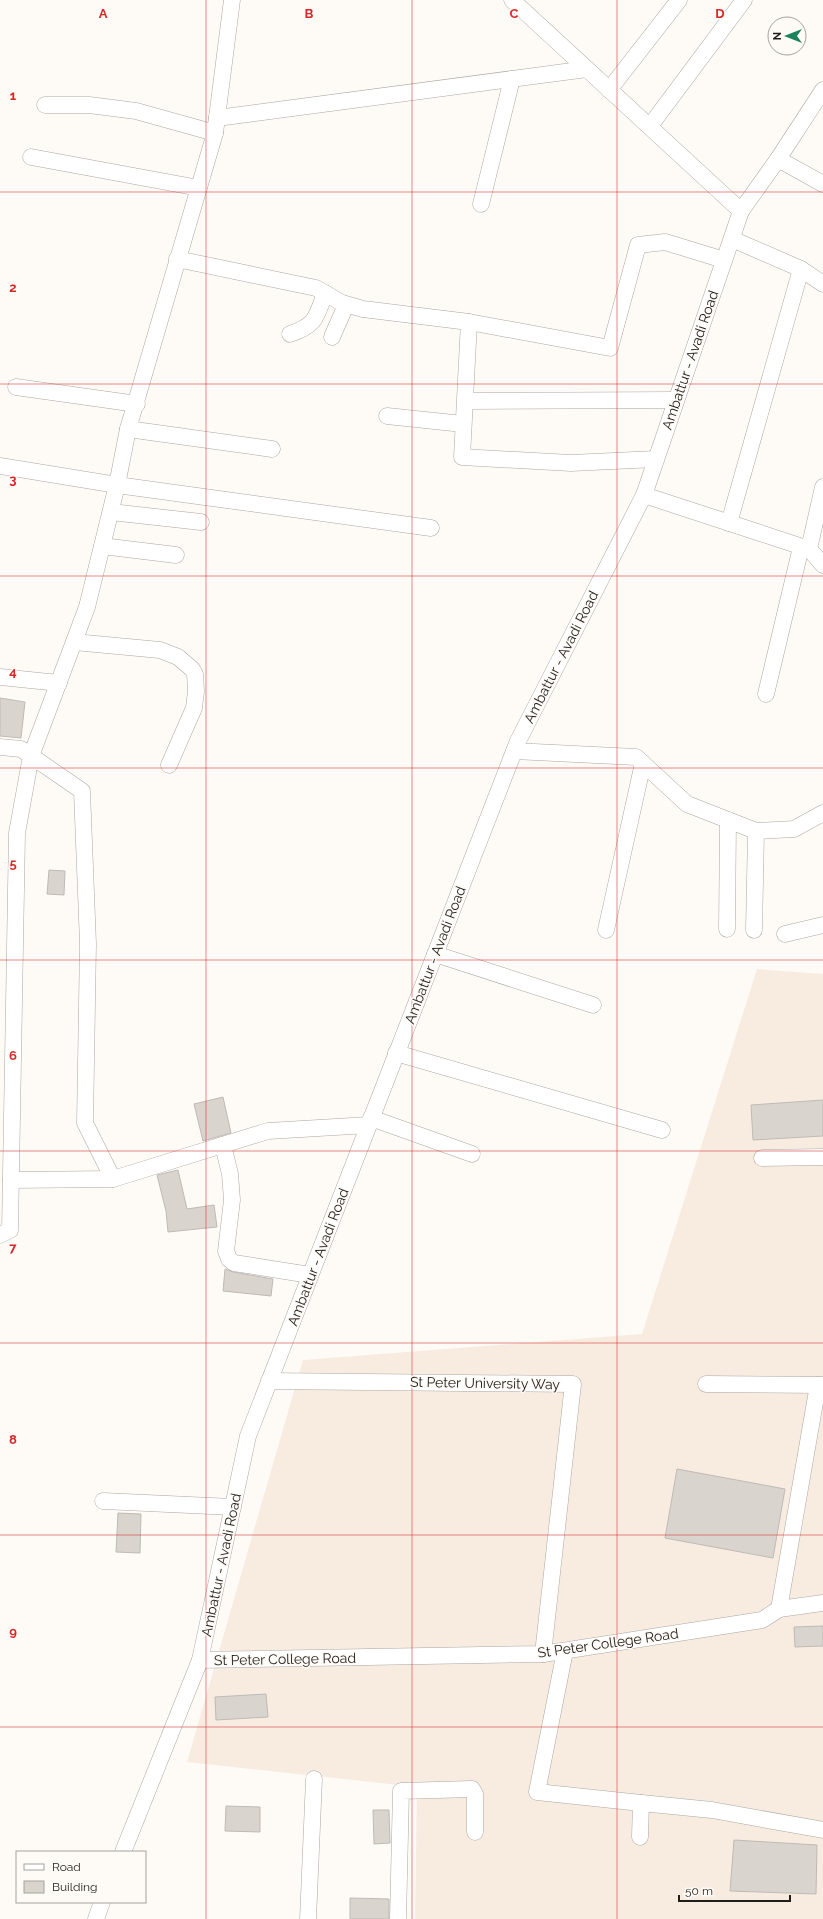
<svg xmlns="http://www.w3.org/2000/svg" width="823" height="1919" font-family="Raleway,sans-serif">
  <rect width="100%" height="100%" fill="#fefaf5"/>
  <polygon fill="#f8ece1" points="757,969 823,974 823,1919 415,1919 417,1787 187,1762 303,1360 642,1334"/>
  <g fill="#dad4cf" stroke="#bfbab5">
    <polygon points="0,698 25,702 21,738 0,736"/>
    <polygon points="49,870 65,871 64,895 47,894"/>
    <polygon points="223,1097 231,1133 203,1141 194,1104"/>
    <polygon points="823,1100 823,1136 753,1140 751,1105"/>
    <polygon points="178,1170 187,1209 214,1205 217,1227 168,1232 166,1211 157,1175"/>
    <polygon points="225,1269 233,1272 273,1279 271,1296 223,1291"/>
    <polygon points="677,1469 785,1489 773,1558 665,1538"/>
    <polygon points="118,1513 141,1514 140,1553 116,1552"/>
    <polygon points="823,1626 823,1646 795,1647 794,1627"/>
    <polygon points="266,1694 268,1717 216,1720 215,1697"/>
    <polygon points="226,1806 260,1807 260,1832 225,1831"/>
    <polygon points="373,1810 389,1810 390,1843 374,1844"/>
    <polygon points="734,1840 817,1845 816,1894 730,1891"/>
    <polygon points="350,1898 389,1899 389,1919 350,1919"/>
  </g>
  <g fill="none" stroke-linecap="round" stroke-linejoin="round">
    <g stroke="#aca7a2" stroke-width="17">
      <g id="minor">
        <polyline points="512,0 741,211"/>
        <polyline points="609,90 679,0"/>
        <polyline points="45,105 89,105 136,111 215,133"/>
        <polyline points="217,118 587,69"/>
        <polyline points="650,126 744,0"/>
        <polyline points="31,157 199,188"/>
        <polyline points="778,159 823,184"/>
        <polyline points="481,204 512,79"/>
        <polyline points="177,259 316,288 342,303 363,309 469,322 610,348 638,245 665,242 724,260"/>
        <polyline points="801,269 823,284"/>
        <polyline points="469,322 462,457 571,463 656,459"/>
        <path d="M 290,334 C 316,325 316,318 325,293"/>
        <polyline points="332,337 346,305"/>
        <polyline points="16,387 137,404"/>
        <polyline points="466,401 676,400"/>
        <polyline points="387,416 463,424"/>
        <polyline points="128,429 272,449"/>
        <polyline points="0,466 117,485 431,528"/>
        <polyline points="644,495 809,549 823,487"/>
        <polyline points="111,512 201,522"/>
        <polyline points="729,523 801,269 732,239"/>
        <polyline points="102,546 176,555"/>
        <polyline points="809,549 823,565"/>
        <polyline points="74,642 160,650 178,657 192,669 195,674 196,691 194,708 169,765"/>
        <polyline points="0,677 59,683"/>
        <polyline points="766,694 801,547"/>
        <polyline points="0,747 21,749 82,791 88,944 85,1123 113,1179 268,1131 369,1125"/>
        <polyline points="514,751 636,757 687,804 756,831 794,829 823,813"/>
        <polyline points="727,929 728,820"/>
        <polyline points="606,930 643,763"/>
        <polyline points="754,930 756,831"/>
        <polyline points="785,934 823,925"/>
        <polyline points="435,954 593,1005"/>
        <polyline points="396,1053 662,1130"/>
        <polyline points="371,1118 472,1154"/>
        <polyline points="223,1145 230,1174 232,1200 226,1251 229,1259 234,1263 310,1275"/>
        <polyline points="762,1158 823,1157"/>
        <polyline points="11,1180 113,1179"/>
        <polyline points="0,1235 10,1230 17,833 31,756 87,607 117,485 128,429 215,133 232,0"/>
        <polyline points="269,1381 573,1384 543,1654"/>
        <polyline points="706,1384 823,1385"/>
        <polyline points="103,1501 233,1507"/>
        <polyline points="779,1609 823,1603"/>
        <polyline points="565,1651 537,1792 641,1803 640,1837"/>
        <polyline points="200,1660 543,1654 762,1620 779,1609 818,1385"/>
        <polyline points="641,1803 712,1810 823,1830"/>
        <polyline points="123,1852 200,1660 248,1436 518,741 644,495 741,211 778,159 823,90"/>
        <polyline points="96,1919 102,1902"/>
        <polyline points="308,1919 314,1779"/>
        <polyline points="398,1919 401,1791 472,1789 475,1794 475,1832"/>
      </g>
    </g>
    <use href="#minor" stroke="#fff" stroke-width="16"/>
  </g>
  <path fill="none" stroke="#d62828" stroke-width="1" stroke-opacity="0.55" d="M 206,0 L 206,1919M 412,0 L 412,1919M 617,0 L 617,1919M 0,192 L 823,192M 0,384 L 823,384M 0,576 L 823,576M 0,768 L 823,768M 0,960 L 823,960M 0,1151 L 823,1151M 0,1343 L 823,1343M 0,1535 L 823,1535M 0,1727 L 823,1727"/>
  <g text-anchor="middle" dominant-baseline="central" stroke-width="3" stroke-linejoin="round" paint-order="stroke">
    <g font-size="14" fill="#201e1c" stroke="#fefaf5">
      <text transform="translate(690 360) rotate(-71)">Ambattur - Avadi Road</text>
      <text transform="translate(561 657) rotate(-63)">Ambattur - Avadi Road</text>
      <text transform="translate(435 955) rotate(-69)">Ambattur - Avadi Road</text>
      <text transform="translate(318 1257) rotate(-69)">Ambattur - Avadi Road</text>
      <text transform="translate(485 1383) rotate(1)">St Peter University Way</text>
      <text transform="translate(221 1565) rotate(-78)">Ambattur - Avadi Road</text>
      <text transform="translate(608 1643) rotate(-8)">St Peter College Road</text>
      <text transform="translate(285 1659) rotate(-1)">St Peter College Road</text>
    </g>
  </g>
  <g font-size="13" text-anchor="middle" font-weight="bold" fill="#d62828" stroke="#fefaf5" stroke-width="3" stroke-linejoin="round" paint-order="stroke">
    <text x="103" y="18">A</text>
    <text x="309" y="18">B</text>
    <text x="514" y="18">C</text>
    <text x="720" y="18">D</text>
    <text x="13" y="100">1</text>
    <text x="13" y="292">2</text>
    <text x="13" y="484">3</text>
    <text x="13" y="676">4</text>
    <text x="13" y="868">5</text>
    <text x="13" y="1060">6</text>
    <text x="13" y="1252">7</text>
    <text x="13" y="1444">8</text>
    <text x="13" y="1636">9</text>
  </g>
  <rect x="16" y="1851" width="130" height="52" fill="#fefaf5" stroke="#a5a29e"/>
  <rect x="24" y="1864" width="20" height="6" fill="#ffffff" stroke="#a5a29e"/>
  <text x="52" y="1871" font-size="12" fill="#201e1c">Road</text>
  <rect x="24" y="1881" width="20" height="12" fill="#dad4cf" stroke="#a5a29e"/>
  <text x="52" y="1891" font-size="12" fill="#201e1c">Building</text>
  <g transform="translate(787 36) rotate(270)"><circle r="19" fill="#fefaf5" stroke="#a5a29e"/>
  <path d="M0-3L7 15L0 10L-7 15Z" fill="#1d835d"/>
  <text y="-6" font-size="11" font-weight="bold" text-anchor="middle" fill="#201e1c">N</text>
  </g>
  <path d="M679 1895v6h111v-6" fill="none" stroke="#201e1c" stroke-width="2"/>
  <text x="685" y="1895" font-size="12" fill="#201e1c" stroke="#fefaf5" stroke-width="3" paint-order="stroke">50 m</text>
</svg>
